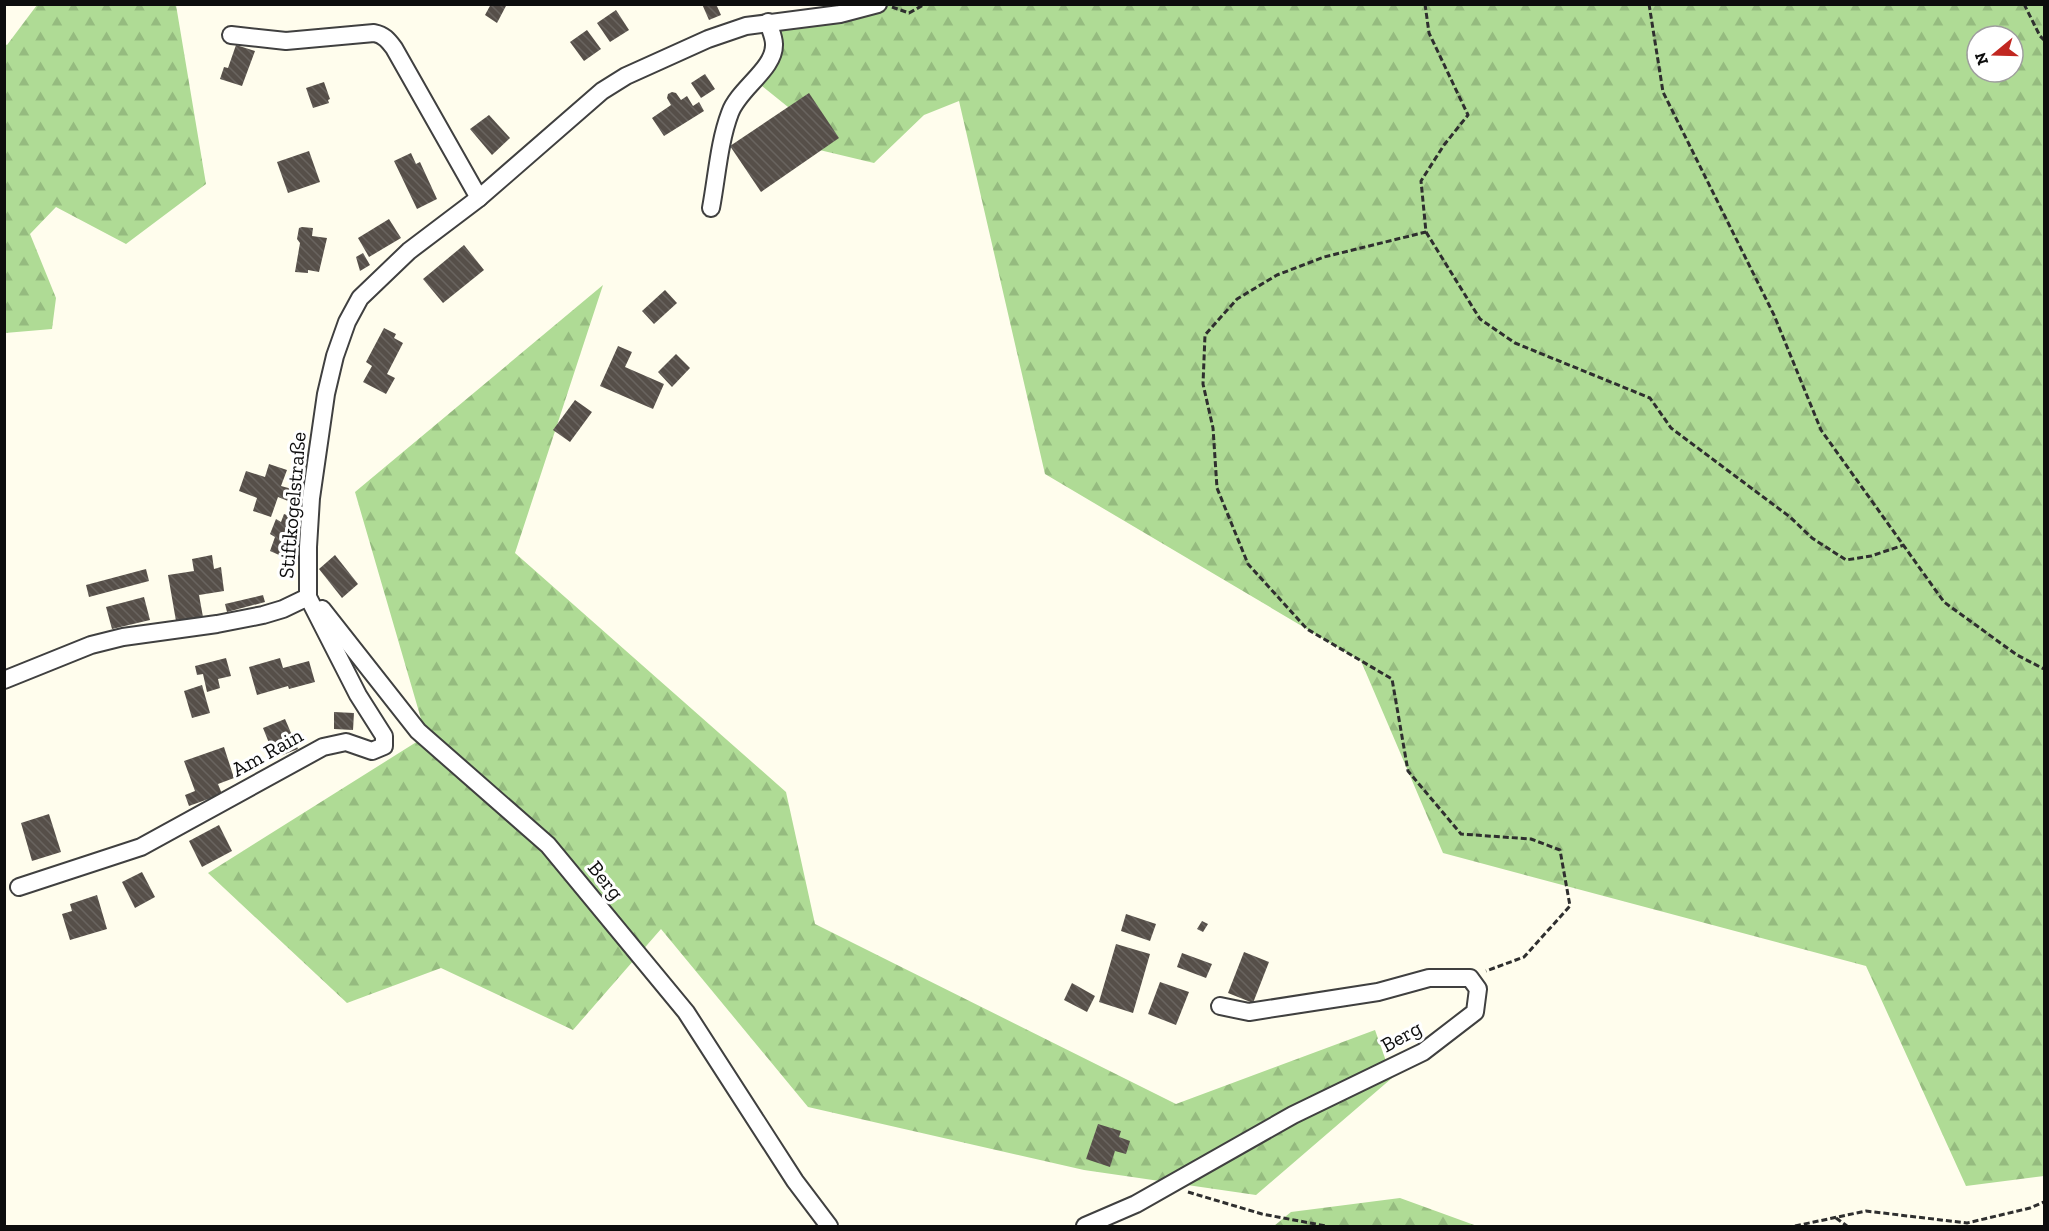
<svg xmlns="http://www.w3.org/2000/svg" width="2049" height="1231" font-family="'Zilla Slab',serif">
  <defs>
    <pattern id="forest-firs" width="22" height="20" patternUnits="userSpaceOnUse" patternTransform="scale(1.5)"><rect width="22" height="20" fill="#afdb95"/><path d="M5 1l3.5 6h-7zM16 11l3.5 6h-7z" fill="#95bb7f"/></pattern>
    <pattern id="building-back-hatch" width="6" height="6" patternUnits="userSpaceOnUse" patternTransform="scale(1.5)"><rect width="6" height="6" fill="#564f49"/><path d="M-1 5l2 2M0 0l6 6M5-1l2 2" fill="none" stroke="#69645f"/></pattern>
  </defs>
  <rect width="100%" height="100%" fill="#fffded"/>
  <g fill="url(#forest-firs)" fill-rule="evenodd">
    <polygon points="37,5 176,5 206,184 126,244 56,207 30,234 56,298 52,329 5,333 5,44 7,45"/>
    <path d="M 884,5 L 2044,5 L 2044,1176 L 1966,1186 L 1866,966 L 1443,853 L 1361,661 L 1045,474 L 959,101 L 924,115 L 874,163 L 807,147 L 793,111 L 762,86 L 776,27 L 882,12 ZM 1977,36 L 2013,36 L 2013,72 L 1977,72 Z"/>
    <polygon points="603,285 515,553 786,792 815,924 1176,1104 1375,1030 1392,1078 1256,1195 1084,1170 808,1107 661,929 573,1030 441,968 347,1003 208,873 426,736 355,492"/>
    <polygon points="1400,1198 1477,1226 1274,1226 1291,1212"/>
  </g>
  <g fill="url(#building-back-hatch)">
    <polygon points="491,4 507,4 497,23 485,15"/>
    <polygon points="702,4 716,4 721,15 709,20"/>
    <polygon points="616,10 629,30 610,42 597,23"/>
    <polygon points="587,30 601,49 584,61 570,42"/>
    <polygon points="236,45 255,51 242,86 220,79 224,67 228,68"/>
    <polygon points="705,74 715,89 701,98 691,83"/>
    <polygon points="324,82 330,99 328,100 329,103 313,108 306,88"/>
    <polygon points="672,92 676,93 681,100 687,96 693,106 699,102 704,111 664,136 652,118 671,105 667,98 668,94"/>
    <polygon points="809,93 839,138 761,192 730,146"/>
    <polygon points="489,115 510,138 492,155 470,129"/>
    <polygon points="309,151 320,182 288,193 277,162"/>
    <polygon points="411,153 416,164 420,162 437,199 417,209 394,161"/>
    <polygon points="389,219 401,238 369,257 358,238"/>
    <polygon points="302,227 313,228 312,236 327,238 319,272 308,270 308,273 295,272 300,243 297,239 299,228"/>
    <polygon points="464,245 484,270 443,303 423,279"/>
    <polygon points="363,253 370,265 360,271 356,257"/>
    <polygon points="665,290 677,303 654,324 642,311"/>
    <polygon points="384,328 396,334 394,338 403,343 387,374 395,378 386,394 363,382 372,366 366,362"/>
    <polygon points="618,346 632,352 625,367 664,384 653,409 600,386"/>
    <polygon points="676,354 690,368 672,387 658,372"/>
    <polygon points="575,400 592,412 570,442 553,430"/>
    <polygon points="269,464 287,470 281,486 292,489 288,501 278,497 271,517 253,511 257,498 239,491 246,471 265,477"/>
    <polygon points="284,514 300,520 286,558 270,551 275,537 270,534 276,519 281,522"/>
    <polygon points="212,555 214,569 221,567 224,591 199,595 203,617 176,621 168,575 194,571 192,559"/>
    <polygon points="335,555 358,584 342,598 319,569"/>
    <polygon points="146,569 149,581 89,597 86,585"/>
    <polygon points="263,595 265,602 227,612 225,604"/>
    <polygon points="144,597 150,620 112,629 106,607"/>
    <polygon points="226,658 231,676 218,679 220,688 207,692 203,674 197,675 195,666"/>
    <polygon points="280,658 283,668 309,661 315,682 289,689 288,686 257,695 249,667"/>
    <polygon points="202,685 210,713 192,718 184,691"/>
    <polygon points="334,712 354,713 353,730 334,729"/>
    <polygon points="285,719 298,749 275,758 263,728"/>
    <polygon points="224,747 234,778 218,784 222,794 189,806 185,795 195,791 184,761"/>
    <polygon points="49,814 61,852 32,861 21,823"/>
    <polygon points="219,825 232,851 202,867 189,841"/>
    <polygon points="142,872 155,897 135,908 122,882"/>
    <polygon points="97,895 107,929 70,940 62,914 72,911 70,904"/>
    <polygon points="1126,914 1156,924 1150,941 1121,931"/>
    <polygon points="1202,921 1208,924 1203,932 1197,929"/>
    <polygon points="1116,944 1150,954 1133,1013 1099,1002"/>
    <polygon points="1244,952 1269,962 1253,1003 1228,993"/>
    <polygon points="1182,953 1212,964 1206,978 1177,967"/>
    <polygon points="1160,982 1189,992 1176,1025 1148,1014"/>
    <polygon points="1072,983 1095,996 1087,1012 1064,1000"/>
    <polygon points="1098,1124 1121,1131 1119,1137 1130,1141 1126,1154 1115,1151 1110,1167 1086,1159"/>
  </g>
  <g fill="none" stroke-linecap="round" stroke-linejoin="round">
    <g stroke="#404040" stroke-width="20">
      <g id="minor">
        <path d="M 231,35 L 286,41 L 374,33 C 384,35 388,40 394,48 L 479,198"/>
        <path d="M 711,208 C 717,176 719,142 730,113 C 739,88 775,69 774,44 C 774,37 770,29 768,22"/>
        <polyline points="322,609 418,731 548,845 686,1012 795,1181 829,1226"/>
        <polyline points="4,680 91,645 123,637 217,624 263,615 283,609 308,597"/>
        <polyline points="19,887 141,847 323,747 346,742 372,751 384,746 384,736 358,695 308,597 308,547 311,498 326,394 335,356 347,322 360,298 409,251 479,198 602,91 626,76 708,39 746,26 840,14 878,4"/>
        <polyline points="1085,1226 1136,1204 1293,1115 1423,1052 1475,1012 1478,989 1470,978 1429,978 1378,992 1249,1012 1220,1006"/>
      </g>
    </g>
    <g stroke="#2f2f2f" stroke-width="3" stroke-dasharray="6 3" stroke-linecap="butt">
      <polyline points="1425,4 1429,33 1468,115 1444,145 1421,181 1426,232 1324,257 1277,275 1237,299 1205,335 1203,384 1213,428 1217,488 1248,564 1307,629 1392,679 1408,771 1461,834 1531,839 1560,850 1570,906 1524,957 1486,971"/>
      <polyline points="1649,4 1663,92 1774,315 1821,430 1944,602 2017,655 2044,669"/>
      <polyline points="2024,4 2040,36 2044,40"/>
      <polyline points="892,7 909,13 925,4"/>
      <polyline points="1426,232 1480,319 1515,343 1650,398 1671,428 1790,517 1812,538 1846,560 1871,556 1904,545"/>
      <polyline points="1188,1192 1262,1214 1326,1226"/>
      <polyline points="1836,1218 1847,1226"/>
      <polyline points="1795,1226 1866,1211 1967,1223 2030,1208 2044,1202"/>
    </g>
    <use href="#minor" stroke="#fff" stroke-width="16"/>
  </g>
  <g text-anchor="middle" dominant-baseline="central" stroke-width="6" stroke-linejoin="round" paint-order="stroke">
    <g font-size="21" fill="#0d0d0d" stroke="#fff">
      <text transform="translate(292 505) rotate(-85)">Stiftkogelstraße</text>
      <text transform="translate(267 752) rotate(-29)">Am Rain</text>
      <text transform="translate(606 880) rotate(51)">Berg</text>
      <text transform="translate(1401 1036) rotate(-29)">Berg</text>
    </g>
  </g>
  <rect width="2049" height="1231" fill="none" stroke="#0d0d0d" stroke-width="12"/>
  <g transform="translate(1995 54) rotate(251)"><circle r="28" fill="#ffffff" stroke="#9e9e9e" stroke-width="1.5"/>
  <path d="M0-4.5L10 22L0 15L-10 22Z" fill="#c12721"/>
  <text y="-9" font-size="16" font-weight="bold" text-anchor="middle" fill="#0d0d0d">N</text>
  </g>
</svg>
